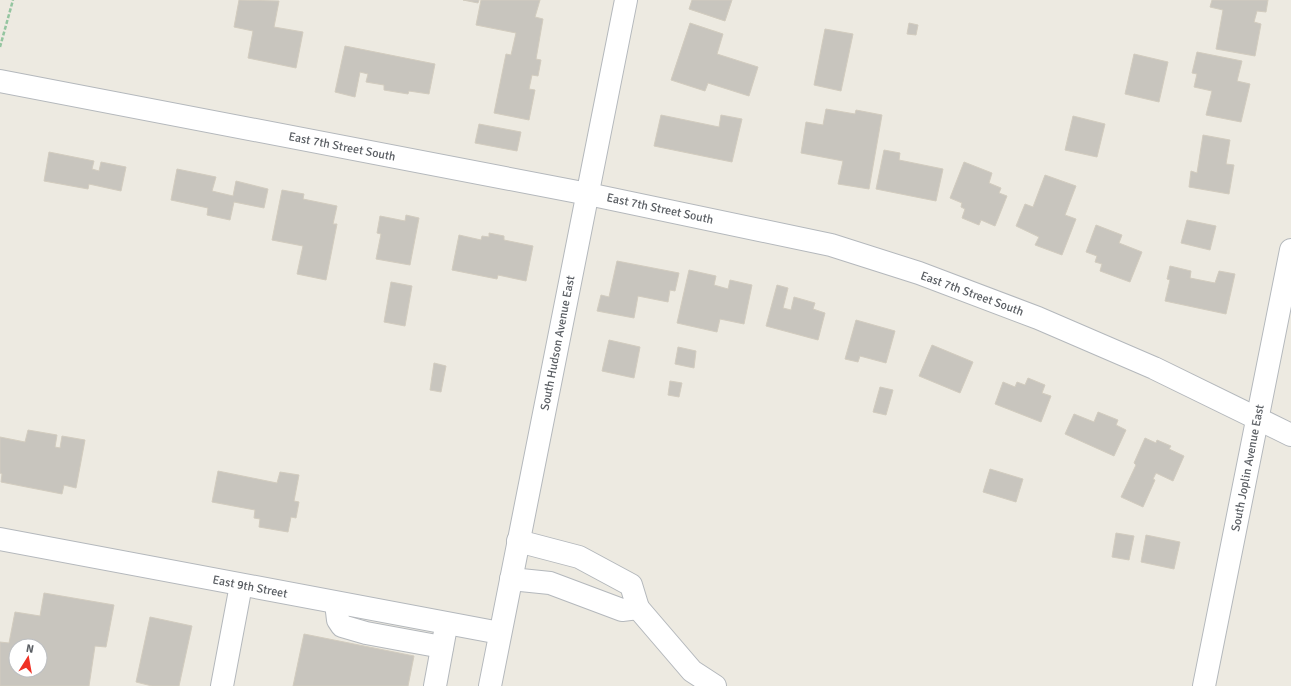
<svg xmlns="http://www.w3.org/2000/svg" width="1291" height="686" font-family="Signika,sans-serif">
  <rect width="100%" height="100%" fill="#edeae1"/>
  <g fill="#c8c5be" stroke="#d2ccbf" fill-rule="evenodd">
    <polygon points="239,0 279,1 274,27 303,32 296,68 248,58 253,31 234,27"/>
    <polygon points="463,0 479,0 478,3"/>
    <polygon points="481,0 540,0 535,17 543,19 536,59 541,60 538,76 532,75 529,89 535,90 529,120 494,113 506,54 511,55 516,33 476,25"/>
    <polygon points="692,0 732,0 725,21 689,9"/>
    <polygon points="1212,0 1268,0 1266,12 1257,11 1254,22 1261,24 1255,56 1216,49 1223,10 1210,7"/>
    <polygon points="690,23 723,34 717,54 758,67 749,96 708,83 705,91 671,80"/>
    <polygon points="909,23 918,25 916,35 907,34"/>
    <polygon points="825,29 853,34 841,91 814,85"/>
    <polygon points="345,46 435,64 429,94 409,91 408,94 384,90 384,85 366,82 368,74 360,72 355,97 335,92"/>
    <polygon points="1197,52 1242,61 1237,81 1250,84 1241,122 1206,115 1212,91 1194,87 1197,74 1192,73"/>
    <polygon points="1134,54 1168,62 1159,102 1125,94"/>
    <polygon points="826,109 855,114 856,110 882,115 869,189 838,184 843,161 801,153 806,122 823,125"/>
    <polygon points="661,115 719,127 721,115 742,119 732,162 654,146"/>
    <polygon points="1073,116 1105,124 1097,157 1065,150"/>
    <polygon points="479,124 521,132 517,151 475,143"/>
    <polygon points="1203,135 1230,140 1226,164 1234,165 1229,194 1189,187 1191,171 1197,173"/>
    <polygon points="884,150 900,153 899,160 943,169 936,201 876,189"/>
    <polygon points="49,152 94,161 92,169 99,171 101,162 126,167 121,191 89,184 88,189 44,181"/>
    <polygon points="964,162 992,173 989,183 1001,188 999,193 1007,196 995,226 981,220 979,225 962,218 965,209 961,207 962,203 950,198"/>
    <polygon points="177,169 216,177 212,191 233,196 236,181 268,189 264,208 234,202 230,220 207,215 208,208 171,200"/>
    <polygon points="1045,175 1076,186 1065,215 1076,219 1062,255 1035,245 1039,237 1016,226 1025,204 1033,207"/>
    <polygon points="282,190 304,194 303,199 337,206 333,224 337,224 326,280 297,274 303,246 272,240"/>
    <polygon points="406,215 419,218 410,265 376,259 381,234 377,233 380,216 405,221"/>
    <polygon points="1187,220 1216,226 1210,250 1181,243"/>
    <polygon points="1096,225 1122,235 1119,243 1142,252 1130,282 1100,271 1102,264 1095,262 1097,256 1086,252"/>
    <polygon points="489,233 504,236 504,240 533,246 526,281 498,275 497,279 452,270 459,235 481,240 482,236 489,237"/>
    <polygon points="617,261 679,273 675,291 670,290 668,302 638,296 634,318 597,311 601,295 609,297"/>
    <polygon points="1170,266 1191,271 1190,278 1215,283 1219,271 1235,274 1226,314 1165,301 1170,280 1167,279"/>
    <polygon points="689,270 716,276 714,285 728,289 730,280 752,285 744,324 720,319 717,332 677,323"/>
    <polygon points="391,282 412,286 405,326 384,322"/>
    <polygon points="777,285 788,288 783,308 791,310 794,297 815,303 813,309 825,313 818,340 766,326"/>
    <polygon points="856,320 895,331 886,363 860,356 858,362 845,359"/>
    <polygon points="609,340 640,347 634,378 602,371"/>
    <polygon points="932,345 973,362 960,393 919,376"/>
    <polygon points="678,347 696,351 694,368 675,364"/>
    <polygon points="434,363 446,366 441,392 430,390"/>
    <polygon points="1028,378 1045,385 1042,393 1051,396 1041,422 995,404 1003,382 1015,387 1017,382 1025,385"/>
    <polygon points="670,381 682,383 679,397 668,395"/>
    <polygon points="880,387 893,390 886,415 873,412"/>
    <polygon points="1098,412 1118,420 1116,425 1126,430 1114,456 1065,434 1074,414 1094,422"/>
    <polygon points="28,430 57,435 55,447 60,448 62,436 85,440 76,488 64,485 62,494 1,482 2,474 0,473 0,437 25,442"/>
    <polygon points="1145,438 1156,443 1157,440 1171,446 1169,449 1184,456 1173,481 1156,473 1153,479 1155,480 1143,507 1121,497 1136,465 1134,463"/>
    <polygon points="990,469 1023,479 1016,502 983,492"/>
    <polygon points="218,471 277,483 280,472 299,475 294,501 299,502 296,518 291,517 288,532 259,527 260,519 254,518 255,510 212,502"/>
    <polygon points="1116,533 1134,536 1129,560 1112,557"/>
    <polygon points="1146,535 1180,542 1174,569 1141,562"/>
    <path d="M 44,593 L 114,605 L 106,647 L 95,646 L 89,686 L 0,686 L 0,642 L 9,643 L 15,612 L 40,616 ZM 16,646 L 40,646 L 40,670 L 16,670 Z"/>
    <polygon points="150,617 192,626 179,686 152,686 136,682"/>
    <polygon points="304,634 414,656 408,686 293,686"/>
  </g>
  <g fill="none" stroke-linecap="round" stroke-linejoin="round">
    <g stroke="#b4b8bc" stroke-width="24">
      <g id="minor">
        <polyline points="0,81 588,194 831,245 919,273 1038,318 1154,368 1291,435"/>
        <polyline points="0,539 500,633"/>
        <polyline points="511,579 550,583 622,610 638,608 631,585 579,557 518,541"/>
        <polyline points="336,603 338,620 342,626 366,633 442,647"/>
        <polyline points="638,608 692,671 715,686"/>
        <polyline points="222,686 241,585"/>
        <polyline points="435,686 445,632"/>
        <polyline points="490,686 626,0"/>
        <polyline points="1204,686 1291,250"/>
      </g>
    </g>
    <polyline stroke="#94c5a0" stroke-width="2.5" stroke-dasharray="4 2" stroke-linecap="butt" points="0,47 13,0"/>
    <use href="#minor" stroke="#fff" stroke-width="22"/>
  </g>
  <g text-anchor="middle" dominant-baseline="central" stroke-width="4" stroke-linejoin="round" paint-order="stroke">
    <g font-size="12" fill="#5a5e63" stroke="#fff">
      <text transform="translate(342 147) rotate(11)">East 7th Street South</text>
      <text transform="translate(660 209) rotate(12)">East 7th Street South</text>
      <text transform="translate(972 294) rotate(20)">East 7th Street South</text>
      <text transform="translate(558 343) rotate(-79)">South Hudson Avenue East</text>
      <text transform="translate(1248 468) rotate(-79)">South Joplin Avenue East</text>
      <text transform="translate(250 587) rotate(11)">East 9th Street</text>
    </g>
  </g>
  <g transform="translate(28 658) rotate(11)"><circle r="19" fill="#ffffff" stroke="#bdbfc1"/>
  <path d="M0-3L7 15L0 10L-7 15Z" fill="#f03024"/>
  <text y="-6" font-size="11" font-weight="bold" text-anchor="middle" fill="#5a5e63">N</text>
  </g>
</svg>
